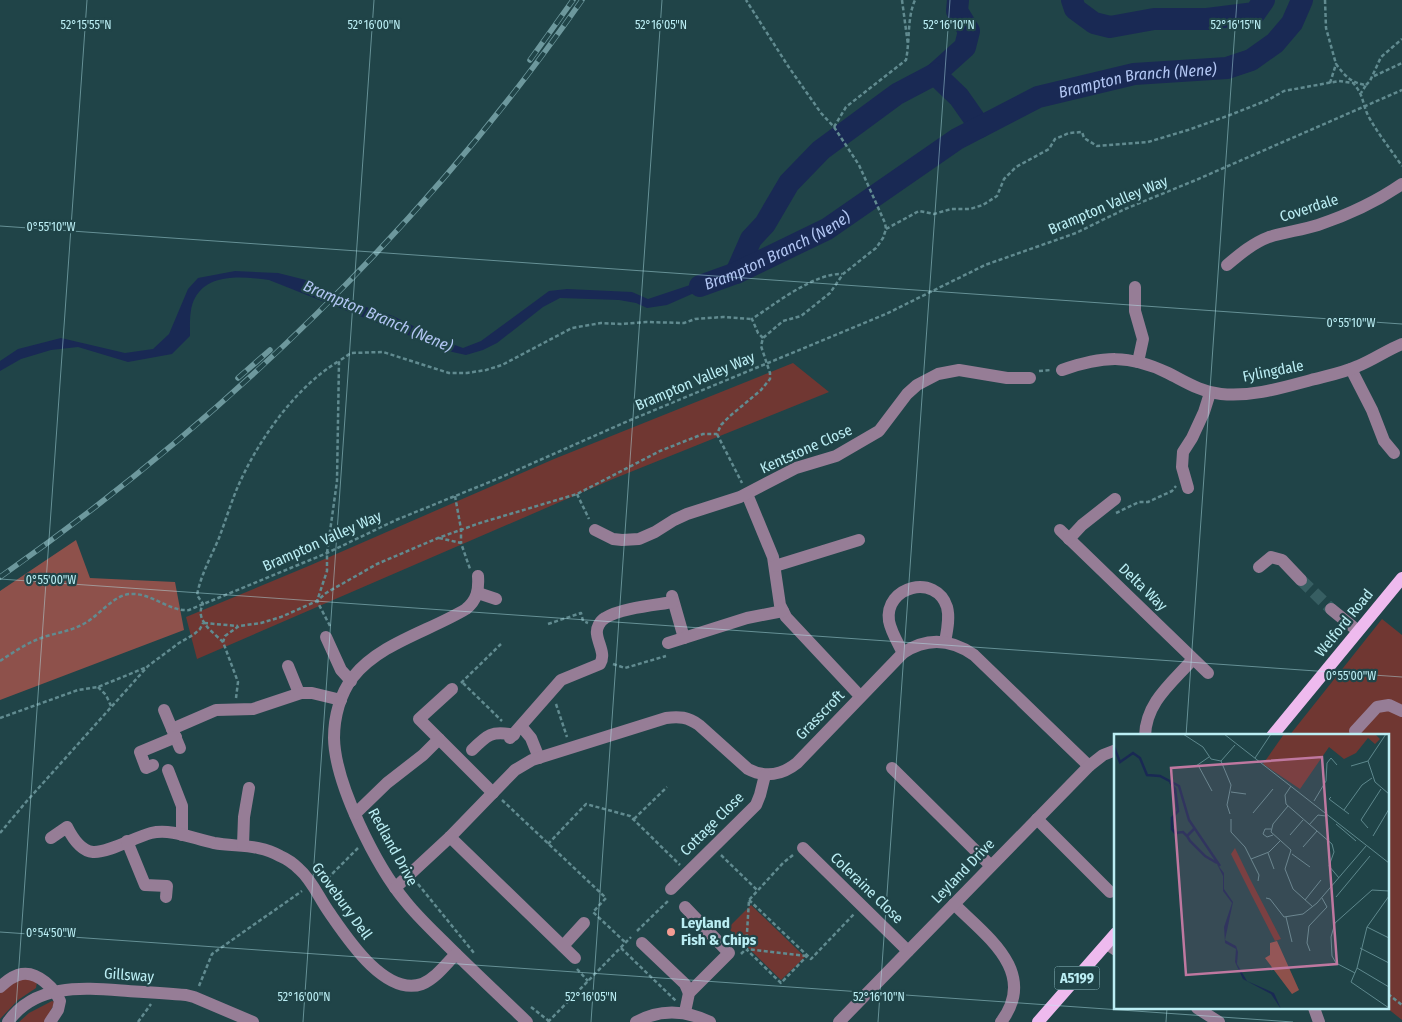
<svg xmlns="http://www.w3.org/2000/svg" width="1402" height="1022" font-family="'Fira Sans Condensed',sans-serif">
  <rect width="100%" height="100%" fill="#204448"/>
  <g fill="#703732">
    <polygon points="793,363 829,392 613,479 197,659 186,617 311,565 554,459"/>
    <polygon points="1382,619 1402,635 1402,1020 1387,1008 1388,736 1289,736"/>
    <polygon points="751,905 805,957 781,980 728,928"/>
    <polygon points="23,977 37,982 36,988 18,1000 0,1019 0,993 4,989"/>
    <polygon points="52,1001 55,1002 45,1022 19,1022 29,1013"/>
  </g>
  <polygon fill="#8e514b" points="76,540 90,578 175,582 184,630 0,700 0,591"/>
  <path fill="#192954" d="M 734,265 L 726,279 L 667,305 L 647,308 L 636,303 L 619,300 L 560,298 L 543,307 L 497,343 L 483,350 L 466,355 L 448,351 L 269,280 C 245,277 209,272 195,298 C 189,308 190,325 190,336 L 172,354 L 128,362 L 78,347 L 51,350 L 21,359 L 0,371 L 0,361 L 18,349 L 61,338 L 125,353 L 153,349 L 169,334 L 188,289 L 198,278 L 235,271 L 278,273 L 306,280 L 321,289 L 354,303 L 393,316 L 444,341 L 463,348 L 481,341 L 549,291 L 567,289 L 632,292 L 648,299 L 711,278 L 725,269 Z"/>
  <g fill="none" stroke-linecap="round" stroke-linejoin="round">
    <g stroke="#192954" stroke-width="22">
      <polyline points="1072,0 1075,9 1094,23 1110,27 1154,19 1207,19 1255,13 1264,0"/>
      <polyline points="935,74 965,47 969,31 957,11 958,0"/>
      <polyline points="736,273 751,239 765,224 789,183 821,150 897,94 935,74 959,97 980,127"/>
      <path id="s1" d="M 700,286 L 736,273 L 827,229 L 957,139 L 1038,97 L 1134,74 L 1227,68 L 1251,60 L 1275,43 L 1292,23 L 1302,0"/>
    </g>
    <polyline stroke="#375e62" stroke-width="12" stroke-dasharray="12 6" stroke-linecap="butt" points="1301,580 1331,609"/>
    <g stroke="#618b90" stroke-width="2.5" stroke-dasharray="4 2.5" stroke-linecap="butt">
      <polyline points="902,0 908,45"/>
      <polyline points="1325,0 1326,28 1336,64"/>
      <polyline points="1374,76 1402,63"/>
      <path d="M 1330,83 L 1336,64 C 1345,76 1351,83 1366,85 L 1361,93"/>
      <polyline points="1366,85 1370,81 1381,57 1402,39"/>
      <path d="M 834,127 L 846,107 L 906,60 C 910,40 907,18 915,0"/>
      <path d="M 886,229 L 919,211 L 934,214 L 951,209 L 970,209 L 983,205 L 997,196 L 1004,179 L 1016,167 L 1049,149 L 1055,139 L 1069,133 L 1082,132 L 1084,138 L 1097,146 L 1148,142 L 1188,130 L 1230,115 L 1268,100 L 1284,91 L 1339,81 L 1353,83 C 1365,96 1362,106 1370,119 C 1379,135 1391,150 1402,166"/>
      <path d="M 763,338 L 758,333 L 752,319 C 775,304 814,273 842,274"/>
      <polyline points="1039,371 1051,370"/>
      <polyline points="717,434 742,483"/>
      <polyline points="577,494 589,519"/>
      <polyline points="455,496 461,529 461,543"/>
      <polyline points="1116,513 1139,502 1148,502 1172,491 1176,486"/>
      <polyline points="439,538 461,543 470,569"/>
      <polyline points="204,623 238,626"/>
      <polyline points="548,624 581,613 583,621 588,623"/>
      <polyline points="330,626 317,601 326,593 377,564 438,538 480,523 577,494 660,451 703,434 717,434 721,425 730,416 761,390 770,379 770,373 761,346 763,338 783,321 801,316 830,293 843,274 876,248 883,238 886,229 885,223 859,165 834,127 821,113 788,66 746,0"/>
      <path d="M 223,642 C 213,632 194,620 203,604 L 197,595 C 201,574 211,557 219,538 C 225,522 230,506 236,491 C 256,443 294,388 339,361"/>
      <path d="M 0,661 C 15,651 30,641 47,636 C 61,632 74,630 87,622 C 100,614 115,594 131,594 C 152,593 170,612 189,610 L 327,553 L 396,520 L 497,479 L 628,421 L 886,314 L 985,265 L 1076,233 L 1125,209 L 1196,180 L 1402,90"/>
      <polyline points="613,664 625,668 666,656"/>
      <polyline points="461,683 501,644"/>
      <polyline points="463,683 502,721"/>
      <polyline points="98,687 106,695 111,706"/>
      <polyline points="236,698 238,682 223,642 225,636 239,626 261,623 281,617 317,601 327,571 327,553 337,481 339,361 351,353 383,352 449,373 467,373 486,370 502,365 572,328 601,323 620,324 646,322 684,323 695,319 723,317 752,319"/>
      <polyline points="556,704 567,737"/>
      <polyline points="0,718 78,690 98,687 147,667"/>
      <polyline points="502,800 606,898 593,912 626,943"/>
      <polyline points="634,819 667,787"/>
      <polyline points="0,833 26,802 148,666 179,643 193,635 200,629 203,623"/>
      <polyline points="548,844 586,804 630,816 680,865"/>
      <polyline points="721,855 757,890"/>
      <polyline points="793,855 783,863 749,900 746,949 807,956"/>
      <polyline points="323,883 358,848"/>
      <polyline points="418,884 474,953"/>
      <polyline points="749,900 811,959 854,914"/>
      <polyline points="637,931 669,900"/>
      <polyline points="621,948 676,1001"/>
      <polyline points="741,954 746,949 781,983 807,956"/>
      <polyline points="577,969 588,981"/>
      <polyline points="199,986 212,954 302,891"/>
      <polyline points="1388,994 1402,1005"/>
      <polyline points="531,1007 550,1022"/>
      <polyline points="138,1022 151,1004"/>
      <polyline points="548,1022 631,937"/>
    </g>
    <g stroke="#967d96" stroke-width="12">
      <path d="M 1227,265 C 1240,254 1253,243 1269,237 C 1285,232 1302,230 1318,225 C 1348,215 1376,202 1402,184"/>
      <polyline points="1135,287 1135,311 1143,339 1138,362"/>
      <polyline points="1351,369 1372,410 1384,441 1394,453"/>
      <path d="M 1062,370 C 1102,356 1129,354 1168,373 C 1186,382 1201,392 1221,394 C 1252,397 1281,388 1311,380 C 1326,376 1343,373 1358,366 C 1373,360 1387,350 1402,344"/>
      <polyline points="1188,488 1182,467 1183,452 1192,438 1204,412 1210,393"/>
      <polyline points="747,494 773,557 780,605 786,617 860,696"/>
      <polyline points="595,530 613,539 622,540 639,539 655,532 674,520 687,514 740,497 796,468 836,456 879,431 907,394 917,385 938,374 959,370 1007,378 1030,378"/>
      <polyline points="1060,530 1208,673"/>
      <polyline points="1069,539 1082,525 1115,499"/>
      <polyline points="775,566 859,540"/>
      <polyline points="1259,567 1271,557 1282,560 1301,580"/>
      <path d="M 478,576 C 479,590 477,600 466,609 C 430,631 380,643 353,677 C 340,694 334,717 334,738 C 335,784 376,866 406,902 C 418,917 432,930 445,943 C 472,970 500,996 527,1022"/>
      <polyline points="478,593 496,599"/>
      <polyline points="672,596 684,638"/>
      <polyline points="1331,609 1358,631"/>
      <polyline points="326,637 341,670 351,681"/>
      <polyline points="668,643 747,618 783,611"/>
      <path d="M 903,653 C 898,643 891,632 889,621 C 884,586 936,573 947,607 C 950,618 947,631 945,642"/>
      <polyline points="288,666 299,693"/>
      <polyline points="452,689 419,719 493,793"/>
      <polyline points="164,710 180,748"/>
      <polyline points="521,726 531,738 539,758"/>
      <polyline points="172,729 216,710 253,709 301,693 312,693 341,700"/>
      <polyline points="1355,731 1377,707 1389,705 1402,711"/>
      <path d="M 1145,736 C 1146,702 1172,683 1193,659"/>
      <path d="M 510,738 L 561,680 L 600,664 C 606,654 598,644 597,634 C 596,628 600,621 605,618 C 620,608 656,605 673,602"/>
      <path d="M 472,750 C 487,735 492,730 514,735"/>
      <polyline points="153,765 146,768 140,752 176,737"/>
      <polyline points="892,768 990,865"/>
      <polyline points="168,770 182,806 182,835"/>
      <polyline points="355,814 387,783 423,755 439,739"/>
      <polyline points="1037,819 1110,892"/>
      <polyline points="450,837 575,958"/>
      <path d="M 51,838 L 67,827 C 72,837 81,851 93,852 C 109,853 135,837 151,833 C 171,828 194,839 214,843 C 237,847 260,844 280,856 C 287,859 294,864 299,869 C 312,880 319,898 329,912 C 347,938 385,997 422,984 C 436,978 446,964 456,954"/>
      <polyline points="127,841 145,885 167,886 166,897"/>
      <polyline points="243,845 244,817 249,788"/>
      <polyline points="803,848 908,951"/>
      <path d="M 395,888 L 450,837 L 515,770 L 532,760 L 666,718 C 679,716 688,717 699,725 L 748,769 C 765,778 782,775 797,763 L 903,653 C 927,637 951,639 974,655 L 1089,766"/>
      <polyline points="671,889 756,805 760,795 765,775"/>
      <path d="M 954,904 C 986,936 1039,972 1001,1022"/>
      <polyline points="642,943 685,984 689,993"/>
      <polyline points="1107,944 1116,950"/>
      <polyline points="563,946 584,923"/>
      <path d="M 0,987 C 15,973 28,968 45,982 C 51,987 57,993 60,1001 L 58,1010 L 50,1022"/>
      <polyline points="1197,1008 1219,1022"/>
      <polyline points="1314,1008 1319,1022"/>
      <polyline points="685,1012 689,993 729,953 685,907"/>
      <path d="M 8,1022 C 36,982 86,988 128,991 C 147,992 167,993 186,995 L 194,997 L 253,1022"/>
      <path d="M 636,1022 C 660,1009 685,1010 710,1022"/>
      <polyline points="839,1022 1089,766 1103,755 1116,750"/>
    </g>
    <g stroke="#eebaee" stroke-width="12">
      <polyline points="1272,736 1402,578"/>
      <polyline points="1038,1022 1116,933"/>
    </g>
    <g stroke="#6d989d" stroke-width="5.5">
      <g id="rail">
        <polyline points="530,60 573,0"/>
        <polyline points="238,378 270,350"/>
        <path d="M 0,577 C 224,420 425,226 582,0"/>
      </g>
    </g>
    <use href="#rail" stroke="#204448" stroke-width="4" stroke-dasharray="11" stroke-linecap="butt"/>
  </g>
  <path fill="none" stroke="#bbeef4" stroke-width="1" stroke-opacity="0.45" d="M 0,226 L 1402,324M 0,579 L 1402,677M 1186,736 L 1237,0M 0,932 L 1293,1022M 15,1022 L 87,0M 303,1022 L 374,0M 591,1022 L 662,0M 878,1022 L 950,0M 1166,1022 L 1167,1008"/>
  <circle fill="#f59c93" stroke="#204448" stroke-width="2" cx="671" cy="932" r="5"/>
  <g text-anchor="middle" dominant-baseline="central" stroke-width="4.5" stroke-linejoin="round" paint-order="stroke">
    <rect fill="#204448" stroke="#8cbbc0" stroke-width="1" x="1054.5" y="966.5" width="45" height="23" rx="4"/>
    <g font-size="14" font-weight="bold" fill="#bbeef4">
      <text x="1077" y="978">A5199</text>
    </g>
    <g font-size="15" fill="#bbeef4" stroke="#204448">
      <text transform="translate(1108 205) rotate(-23)">Brampton Valley Way</text>
      <text transform="translate(1309 208) rotate(-18)">Coverdale</text>
      <text transform="translate(1273 371) rotate(-11)">Fylingdale</text>
      <text transform="translate(695 381) rotate(-23)">Brampton Valley Way</text>
      <text transform="translate(806 449) rotate(-24)">Kentstone Close</text>
      <text transform="translate(322 541) rotate(-24)">Brampton Valley Way</text>
      <text transform="translate(1143 587) rotate(44)">Delta Way</text>
      <text transform="translate(1344 623) rotate(-51)">Welford Road</text>
      <text transform="translate(820 715) rotate(-46)">Grasscroft</text>
      <text transform="translate(712 824) rotate(-45)">Cottage Close</text>
      <text transform="translate(393 847) rotate(61)">Redland Drive</text>
      <text transform="translate(963 871) rotate(-46)">Leyland Drive</text>
      <text transform="translate(867 888) rotate(44)">Coleraine Close</text>
      <text transform="translate(342 901) rotate(54)">Grovebury Dell</text>
      <text transform="translate(129 975) rotate(4)">Gillsway</text>
    </g>
    <g font-size="15" font-weight="bold" fill="#bbeef4" stroke="#204448" text-anchor="start">
      <text x="681" y="923">Leyland<tspan x="681" dy="17">Fish &amp; Chips</tspan></text>
    </g>
    <g font-size="16" font-style="italic" fill="#b2c6f3" stroke="#204448">
      <text stroke="none"><textPath href="#s1" startOffset="490">Brampton Branch (Nene)</textPath></text>
      <text stroke="none"><textPath href="#s1" startOffset="85">Brampton Branch (Nene)</textPath></text>
      <text transform="translate(378 316) rotate(23)">Brampton Branch (Nene)</text>
    </g>
  </g>
  <g transform="translate(1114 734)">
    <rect width="275" height="275" fill="#204448"/>
    <path d="M 170,0 L 261,0 L 266,5 L 261,10 L 254,4 L 242,19 L 230,25 L 215,13 L 186,55 L 149,30 ZM 121,114 L 136,145 L 167,205 L 161,207 L 138,162 L 117,120 Z" fill="#703732"/>
    <path d="M 163,207 L 185,256 L 178,260 L 151,224 L 156,221 L 156,209 Z" fill="#8e514b"/>
    <path d="M 103,130 L 110,139 L 110,155 L 119,168 L 111,206 L 122,212 L 124,218 L 123,230 L 133,247 L 160,259 L 167,275 L 157,260 L 129,245 L 121,228 L 122,215 L 111,209 L 110,193 L 118,169 L 109,157 L 109,142 Z" fill="#192954"/>
    <path fill="none" stroke="#192954" stroke-width="2.5" d="M 0,13 L 6,28 L 19,19 L 26,24 L 33,41 L 46,42 L 65,52 L 75,86 L 106,132M 56,48 L 61,55 L 64,77 L 58,84 L 58,95 L 61,99 L 69,98 L 73,102M 80,95 L 73,102 L 76,107 L 91,122 L 103,129"/>
    <path fill="none" stroke="#5e888d" stroke-width="1" d="M 69,0 L 89,13 L 97,25 L 107,27M 110,0 L 275,129M 272,0 L 254,27 L 261,48 L 275,60M 141,24 L 157,0M 84,31 L 98,57M 82,32 L 95,23M 237,32 L 254,27M 177,52 L 171,61 L 172,70 L 218,110 L 220,118 L 215,132 L 225,144M 117,58 L 132,60M 217,63 L 215,65 L 235,80M 200,67 L 212,47 L 213,29 L 217,24 L 223,31M 174,72 L 159,90 L 157,98 L 177,116 L 171,135 L 179,155 L 199,173M 230,76 L 248,51 L 258,44M 139,79 L 159,55M 116,80 L 113,71 L 117,51 L 107,27 L 121,11M 117,85 L 117,98 L 131,113 L 145,141 L 144,147M 222,90 L 242,107M 195,91 L 204,81 L 212,82M 254,94 L 247,86 L 267,55M 157,95 L 151,95 L 149,100 L 153,103 L 159,101M 176,101 L 189,86M 259,102 L 275,75M 189,113 L 203,97M 154,119 L 160,135M 178,120 L 196,133M 137,125 L 155,118 L 166,107M 275,162 L 253,193 L 243,234 L 237,248 L 275,274M 222,163 L 256,122M 152,164 L 156,165 L 170,183 L 189,180 L 203,169 L 252,112M 191,166 L 207,146M 172,183 L 178,208M 253,193 L 275,204M 246,214 L 275,229M 196,217 L 193,209 L 195,192 L 213,173 L 208,164M 243,234 L 275,253M 241,239 L 222,229 L 218,222 L 217,203 L 221,189 L 258,156 L 275,157"/>
    <path fill="#bf78a0" fill-opacity="0.15" stroke="#bf78a0" stroke-width="2.5" d="M 208,23 L 223,230 L 72,241 L 57,34 Z"/>
    <rect width="275" height="275" fill="none" stroke="#bbeef4" stroke-width="2.5"/>
  </g>
  <g font-size="12" text-anchor="middle" fill="#bbeef4" stroke="#204448" stroke-width="4.5" stroke-linejoin="round" paint-order="stroke">
    <text x="86" y="29">52°15'55"N</text>
    <text x="374" y="29">52°16'00"N</text>
    <text x="661" y="29">52°16'05"N</text>
    <text x="949" y="29">52°16'10"N</text>
    <text x="1236" y="29">52°16'15"N</text>
    <text x="51" y="231">0°55'10"W</text>
    <text x="1351" y="327">0°55'10"W</text>
    <text x="51" y="584">0°55'00"W</text>
    <text x="1351" y="680">0°55'00"W</text>
    <text x="51" y="937">0°54'50"W</text>
    <text x="304" y="1001">52°16'00"N</text>
    <text x="591" y="1001">52°16'05"N</text>
    <text x="879" y="1001">52°16'10"N</text>
  </g>
</svg>
